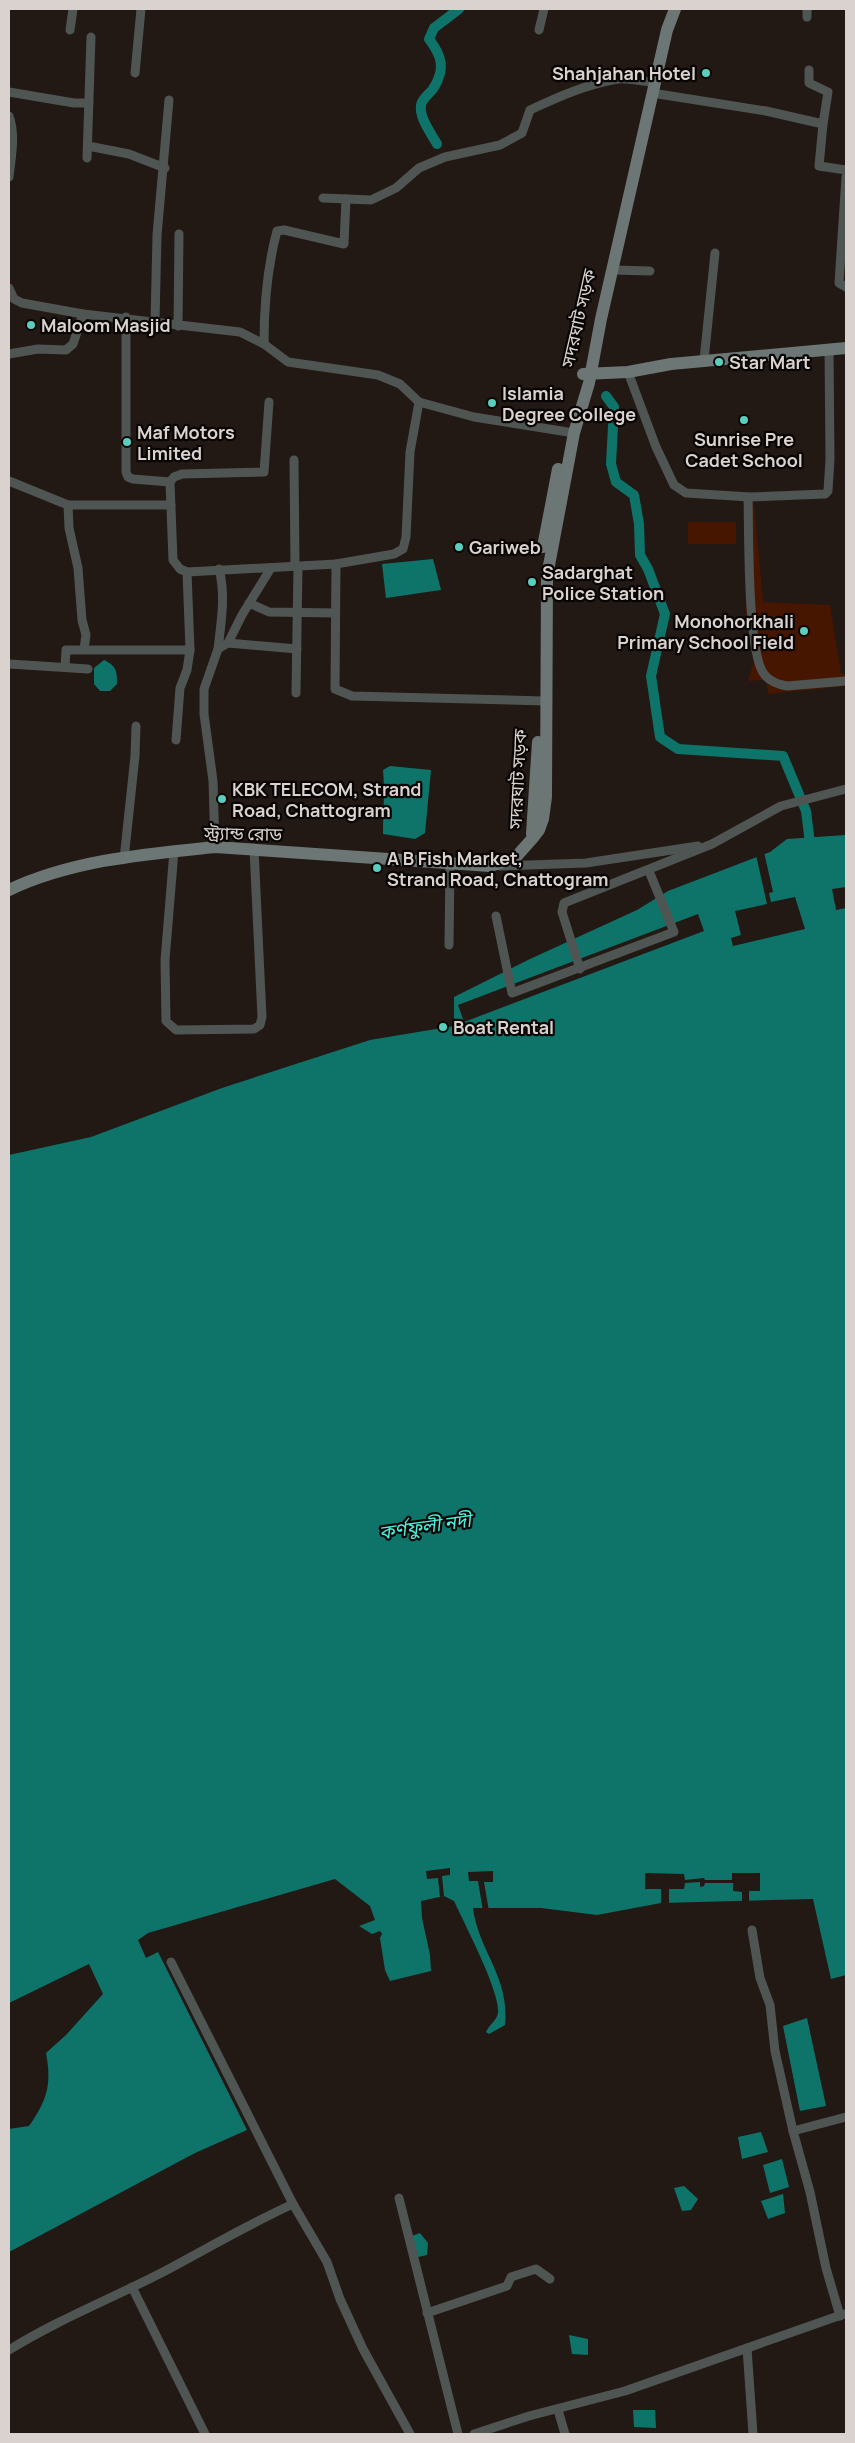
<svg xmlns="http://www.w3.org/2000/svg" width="855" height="2443" font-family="Manrope,'Noto Sans Bengali',sans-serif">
  <rect width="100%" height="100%" fill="#221814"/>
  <g fill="#461600">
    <polygon points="745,503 754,503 763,602 830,605 841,674 846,674 846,686 768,694 766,680 748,681 756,653 746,621"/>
    <rect x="688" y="522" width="48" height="22"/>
  </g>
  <g fill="#0e7469">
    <polygon points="433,559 441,590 386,598 382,564"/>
    <path d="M 104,660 C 116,666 117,670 117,684 L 110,691 L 100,691 L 94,684 L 94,668 Z"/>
    <path d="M 390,766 L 431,770 L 425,833 L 415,839 L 383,834 C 383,812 385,792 383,770 Z"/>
    <path d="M 846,835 L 846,1975 L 831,1979 L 813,1899 L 661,1903 L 597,1915 L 541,1908 L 473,1908 C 478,1950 510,1977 505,2025 L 489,2034 L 486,2032 C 489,2025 497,2020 498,2013 C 501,1993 464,1923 454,1901 L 444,1896 L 421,1901 L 422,1918 L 430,1955 L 431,1971 L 390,1981 L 385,1970 L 380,1938 L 382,1934 L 380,1931 L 372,1934 L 359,1926 L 375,1920 L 370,1906 L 335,1879 L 148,1933 L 138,1940 L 146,1958 L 158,1952 L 247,2130 L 195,2153 L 9,2252 L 9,2129 L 29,2126 C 47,2100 52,2085 46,2053 L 66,2035 L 103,1994 L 89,1964 L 9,2003 L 9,1155 L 91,1137 L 222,1088 L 370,1040 L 454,1026 L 454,997 L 530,959 L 637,910 L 668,891 L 770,852 L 787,839 Z"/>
    <polygon points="807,2018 826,2106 800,2111 783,2026"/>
    <polygon points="761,2132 768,2152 742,2159 738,2137"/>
    <polygon points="782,2159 789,2187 770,2193 763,2165"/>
    <polygon points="684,2186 698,2199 691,2210 682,2211 674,2188"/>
    <polygon points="783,2194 785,2213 768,2219 761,2201"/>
    <polygon points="420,2233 428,2243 427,2255 418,2257 412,2236"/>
    <polygon points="569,2335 588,2339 588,2355 572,2354"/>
    <polygon points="633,2410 655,2410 656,2428 634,2427"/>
  </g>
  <g fill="#221814">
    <polygon points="764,852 773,892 769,893 771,902 795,897 805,929 733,946 731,938 741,935 735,911 767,904 756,855"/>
    <polygon points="846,887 846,908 836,910 832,889"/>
    <polygon points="698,914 704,931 464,1022 458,1005"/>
    <polygon points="450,1868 450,1875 442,1876 444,1896 440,1897 438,1878 427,1879 426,1871"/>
    <polygon points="493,1871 493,1882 484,1882 489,1911 483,1911 478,1881 469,1881 468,1872"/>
    <polygon points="645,1873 684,1874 685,1880 704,1878 705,1880 732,1880 732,1873 760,1873 760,1891 749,1891 749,1903 742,1903 742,1892 733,1891 733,1883 705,1883 704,1886 700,1887 700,1882 685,1883 684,1889 669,1889 669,1905 661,1905 661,1889 645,1889"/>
  </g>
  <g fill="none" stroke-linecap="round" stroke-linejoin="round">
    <g stroke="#0e7469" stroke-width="10">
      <path d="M 437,144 C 431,133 419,118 421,105 C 422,99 429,94 433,89 C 446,69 442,56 429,39 L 434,28 L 459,9"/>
      <polyline points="606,396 614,407 611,464 616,482 634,495 639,524 640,555 648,569 665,614 651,676 660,737 678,749 783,756 806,811 811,851"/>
    </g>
    <g stroke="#4f5553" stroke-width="9">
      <polyline points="807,9 807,17"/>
      <polyline points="70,30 73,9"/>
      <polyline points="539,30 544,9"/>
      <polyline points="809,70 809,83 828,92 823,124"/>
      <polyline points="135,73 141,9"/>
      <polyline points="9,92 74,103 89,103"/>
      <polyline points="652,93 766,111 823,124 819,166 846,170"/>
      <path d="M 9,116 C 16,135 11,158 9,177"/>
      <polyline points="88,146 129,154 165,168"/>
      <polyline points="87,158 91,37"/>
      <polyline points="846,177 839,283 846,287"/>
      <path d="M 323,198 L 371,200 L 396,188 L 419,168 L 445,157 L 500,145 L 522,133 L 530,110 C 558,97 587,84 618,79 C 628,78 640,81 650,82"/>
      <polyline points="613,270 650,271"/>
      <polyline points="9,288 14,299 22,303 83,314 240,332 264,344 288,362 378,375 400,384 419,402 474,417 574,433"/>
      <polyline points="126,317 126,472 128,477 133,479 170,482"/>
      <polyline points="155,322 157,235 169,100"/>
      <polyline points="178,326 179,234"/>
      <path d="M 264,344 C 264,306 267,268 277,231 L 284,230 L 344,244 L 346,199"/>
      <polyline points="9,354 38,349 66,350 73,344 83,314"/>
      <polyline points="704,360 715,253"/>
      <polyline points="628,372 656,447 674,485 686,493 750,497 825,494 828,491 830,459 829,349"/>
      <polyline points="269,402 264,472 182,474 174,477 170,482 173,560 180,569 187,572 336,564 394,554 403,549 406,537 410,452 419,402"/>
      <polyline points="294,460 295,566"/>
      <polyline points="9,481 68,505 171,505"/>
      <path d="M 748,497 C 749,529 747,652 764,674 C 769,681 779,685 787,686 L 846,681"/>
      <polyline points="68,505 69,528 78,568 82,620 86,635 84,649"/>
      <polyline points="336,564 335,689 352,696 545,701"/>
      <polyline points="249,603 269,612 335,613"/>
      <polyline points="228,643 297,649"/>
      <path d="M 218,649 C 221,623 226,595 219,569"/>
      <polyline points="9,664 88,669"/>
      <polyline points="65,667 66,650 190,650"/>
      <polyline points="296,693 298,566"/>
      <polyline points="176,740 180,688 187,670 190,650 187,572"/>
      <polyline points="215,847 213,781 204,714 204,689 218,649 228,643 242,615 271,568"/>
      <polyline points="174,851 165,960 166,1021 176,1030 254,1029 260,1025 262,1017 254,849"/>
      <polyline points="124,859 135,756 136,726"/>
      <polyline points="500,866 586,863 698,846"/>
      <polyline points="496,916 512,993 674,932 649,871"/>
      <polyline points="449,945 450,863"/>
      <polyline points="580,969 562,912 564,903 712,844 781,806 846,789"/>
      <polyline points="752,1930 760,1978 770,2005 775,2051 793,2131 810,2192 826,2268 840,2316"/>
      <polyline points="171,1962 293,2204 327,2262 340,2299 363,2349 410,2434"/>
      <polyline points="793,2131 846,2117"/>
      <polyline points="399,2198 458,2434"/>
      <polyline points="132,2287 205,2434"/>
      <polyline points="427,2313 507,2286 511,2277 536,2269 550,2279"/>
      <polyline points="747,2348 753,2434"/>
      <path d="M 9,2350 C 59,2319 113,2298 165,2271 C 208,2248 249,2224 293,2204"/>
      <polyline points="558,2410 565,2434"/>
      <polyline points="474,2434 529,2416 625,2391 844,2314"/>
    </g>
    <g stroke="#6c7674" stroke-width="12">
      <polyline points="583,374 628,372 671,364 846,348"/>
      <polyline points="543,547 558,469"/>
      <polyline points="532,834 538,742"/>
      <path d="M 9,890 C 72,860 146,854 215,847 L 490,866 L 515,858 L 532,839 L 539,830 L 543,819 L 546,797 L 547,576 L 574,433 L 589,383 L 601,319 L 667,30 L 675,9"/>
    </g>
  </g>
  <g fill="#59cebe" stroke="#080504" stroke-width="2">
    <circle cx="706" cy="73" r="5"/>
    <circle cx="31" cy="325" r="5"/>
    <circle cx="719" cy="362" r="5"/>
    <circle cx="492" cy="403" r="5"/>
    <circle cx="744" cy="420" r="5"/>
    <circle cx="127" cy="442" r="5"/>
    <circle cx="459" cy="547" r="5"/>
    <circle cx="532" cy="582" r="5"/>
    <circle cx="804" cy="631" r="5"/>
    <circle cx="222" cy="799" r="5"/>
    <circle cx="377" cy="868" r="5"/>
    <circle cx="443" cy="1027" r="5"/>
  </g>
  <g text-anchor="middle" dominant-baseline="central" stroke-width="4.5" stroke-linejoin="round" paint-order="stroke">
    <g font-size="18" font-weight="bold" fill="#d9d2cf" stroke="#080504" text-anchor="start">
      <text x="696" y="73" text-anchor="end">Shahjahan Hotel</text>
      <text x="41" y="325">Maloom Masjid</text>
      <text x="729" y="362">Star Mart</text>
      <text x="502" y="393">Islamia<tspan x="502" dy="21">Degree College</tspan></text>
      <text x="137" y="432">Maf Motors<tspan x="137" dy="21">Limited</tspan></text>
      <text x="744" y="439" text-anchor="middle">Sunrise Pre<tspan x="744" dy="21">Cadet School</tspan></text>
      <text x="469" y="547">Gariweb</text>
      <text x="542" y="572">Sadarghat<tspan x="542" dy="21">Police Station</tspan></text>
      <text x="794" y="621" text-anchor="end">Monohorkhali<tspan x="794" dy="21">Primary School Field</tspan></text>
      <text x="232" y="789">KBK TELECOM, Strand<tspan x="232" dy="21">Road, Chattogram</tspan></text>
      <text x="387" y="858">A B Fish Market,<tspan x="387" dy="21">Strand Road, Chattogram</tspan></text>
      <text x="453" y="1027">Boat Rental</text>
    </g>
    <g font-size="18" fill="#d9d2cf" stroke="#080504">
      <text transform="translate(578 318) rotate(-77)">সদরঘাট সড়ক</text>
      <text transform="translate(517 779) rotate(-87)">সদরঘাট সড়ক</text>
      <text transform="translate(243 833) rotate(1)">স্ট্র্যান্ড রোড</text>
    </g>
    <g font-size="19" font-style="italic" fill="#4bf2dd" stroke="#080504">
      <text transform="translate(425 1526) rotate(-8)">কর্ণফুলী নদী</text>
    </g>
  </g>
  <rect width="855" height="2443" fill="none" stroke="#d9d2cf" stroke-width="20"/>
</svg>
